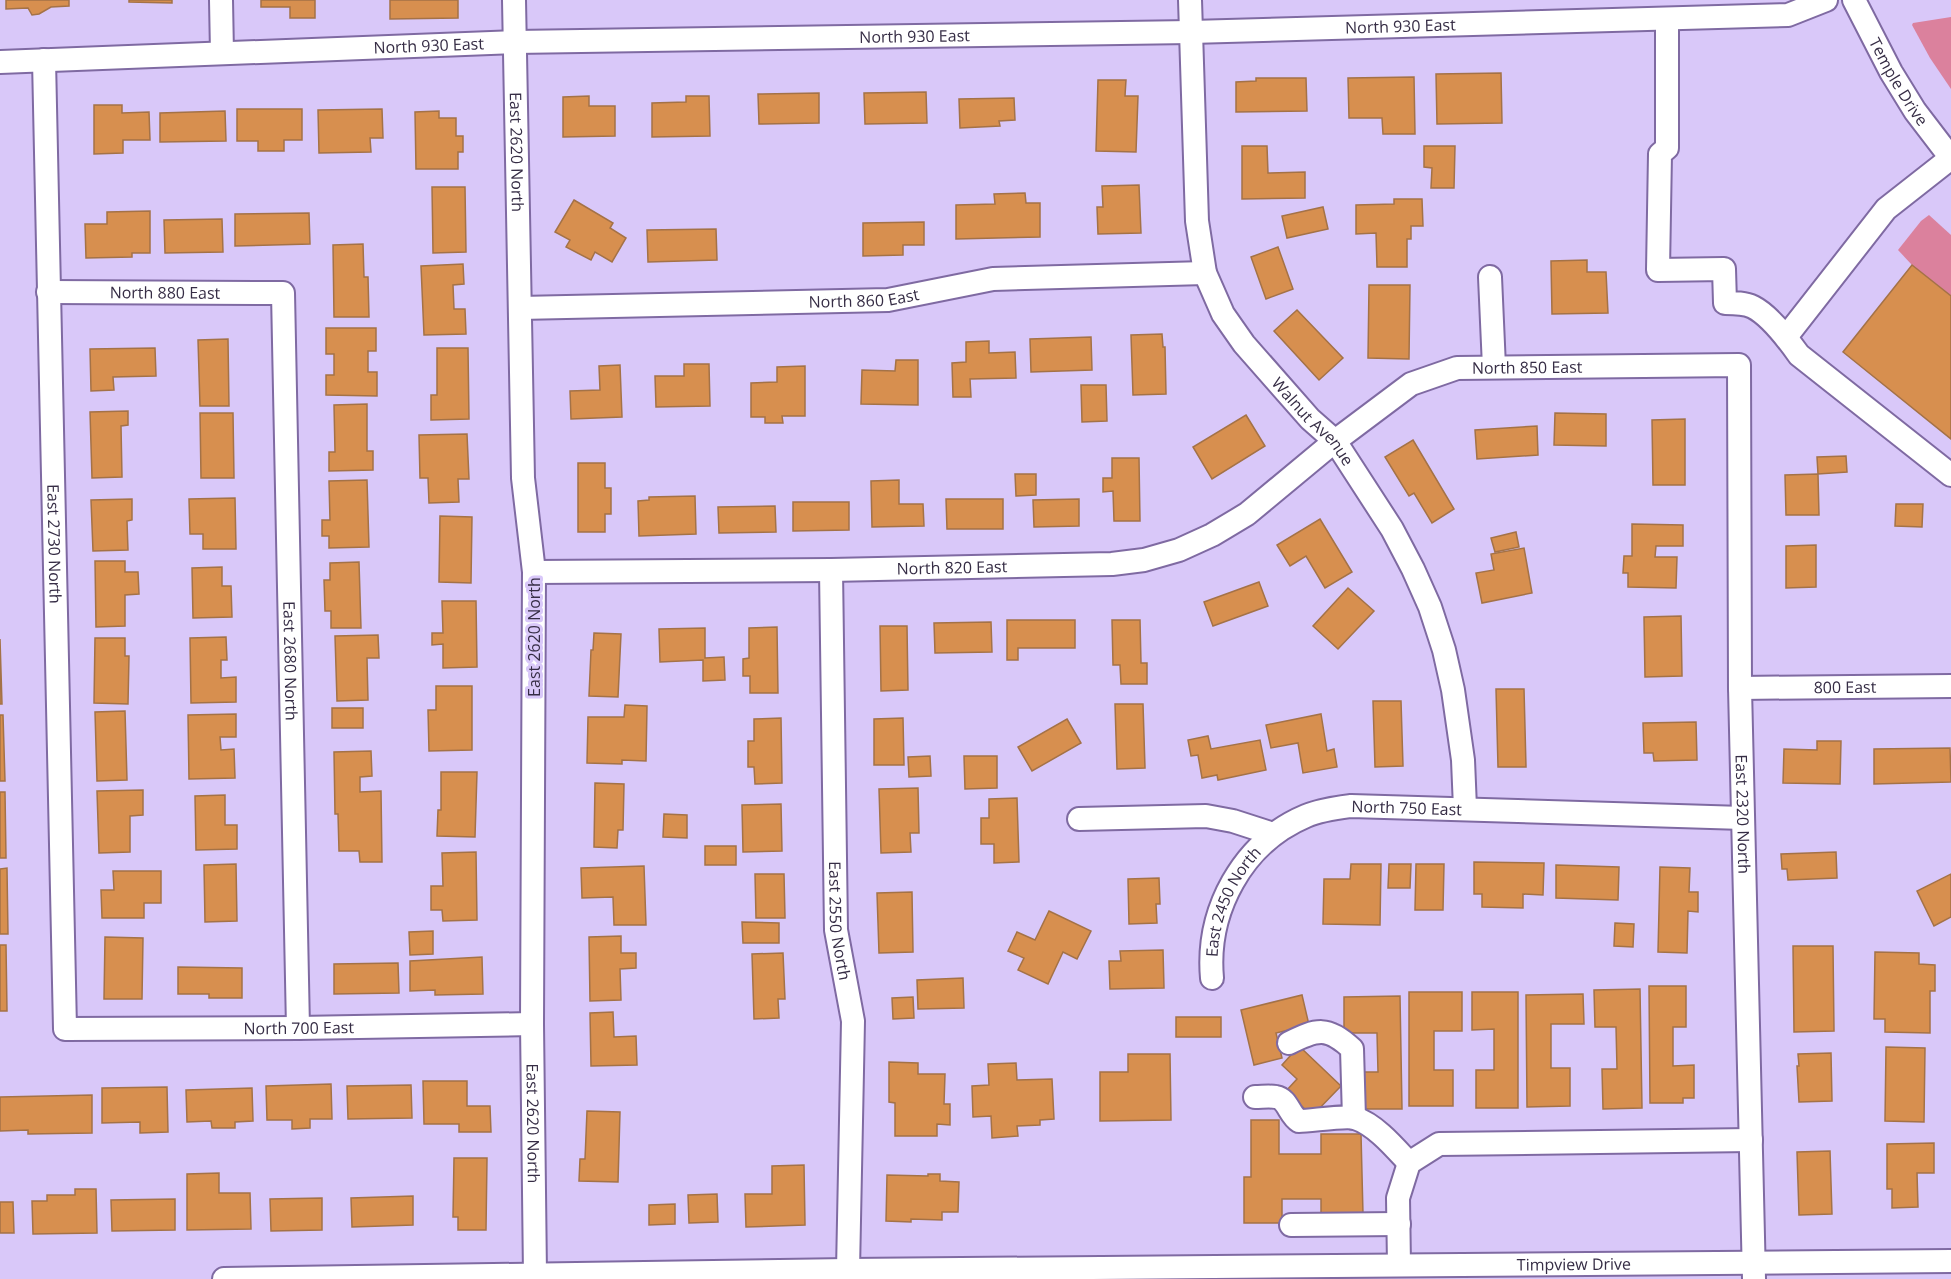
<svg xmlns="http://www.w3.org/2000/svg" width="1951" height="1279" font-family="'Open Sans',sans-serif">
  <rect width="100%" height="100%" fill="#d9c8f9"/>
  <g fill="#db819d">
    <polygon points="1951,17 1951,89 1930,58 1912,25 1913,23"/>
    <polygon points="1929,215 1951,235 1951,296 1912,265 1898,250 1921,221"/>
  </g>
  <g fill="#d78f4f" stroke="#a47247" stroke-width="1.5">
    <polygon points="6,0 69,0 69,6 51,7 39,14 32,15 28,8 6,9"/>
    <polygon points="129,0 172,0 172,3 129,2"/>
    <polygon points="261,0 315,0 315,18 290,18 290,7 261,7"/>
    <polygon points="390,0 458,0 458,18 390,19"/>
    <polygon points="1501,73 1502,123 1437,124 1436,74"/>
    <polygon points="1414,77 1415,134 1383,134 1382,118 1349,118 1348,78"/>
    <polygon points="1256,78 1306,78 1307,111 1236,112 1236,82 1256,81"/>
    <polygon points="1098,80 1126,80 1125,96 1138,96 1136,152 1096,151"/>
    <polygon points="926,92 927,123 865,124 864,93"/>
    <polygon points="819,93 819,123 759,124 758,94"/>
    <polygon points="589,96 589,106 615,106 615,136 563,137 563,97"/>
    <polygon points="686,96 709,96 710,136 652,137 652,103 686,102"/>
    <polygon points="1014,98 1015,120 999,121 1000,126 960,128 959,99"/>
    <polygon points="94,105 122,105 122,113 149,112 150,140 123,140 123,153 94,154"/>
    <polygon points="237,109 302,109 302,140 284,140 284,151 258,151 258,141 237,141"/>
    <polygon points="382,109 383,138 370,138 371,152 319,153 318,110"/>
    <polygon points="225,111 226,141 160,142 160,113"/>
    <polygon points="439,111 439,118 456,118 456,136 463,136 463,152 458,152 458,169 416,169 415,112"/>
    <polygon points="1242,146 1267,146 1268,173 1305,172 1305,198 1242,199"/>
    <polygon points="1424,146 1455,146 1454,188 1431,188 1432,168 1424,167"/>
    <polygon points="1139,185 1141,233 1098,234 1097,207 1103,207 1102,186"/>
    <polygon points="432,187 465,187 466,252 433,253"/>
    <polygon points="1025,193 1026,203 1040,203 1040,237 956,239 956,205 995,204 994,194"/>
    <polygon points="1394,199 1422,199 1423,226 1411,226 1411,239 1407,239 1407,267 1377,267 1376,233 1356,234 1356,205 1394,204"/>
    <polygon points="574,200 613,223 610,228 626,238 612,262 595,252 591,260 566,247 570,240 555,232"/>
    <polygon points="1323,207 1328,229 1287,238 1282,216"/>
    <polygon points="150,211 150,253 132,253 132,257 86,258 85,224 107,224 107,212"/>
    <polygon points="309,213 310,244 235,246 235,214"/>
    <polygon points="222,219 223,252 165,253 164,220"/>
    <polygon points="924,222 924,245 903,245 903,255 863,256 863,223"/>
    <polygon points="716,229 717,260 648,262 647,230"/>
    <polygon points="363,244 364,277 368,277 369,317 334,317 333,245"/>
    <polygon points="1278,247 1293,289 1266,299 1251,257"/>
    <polygon points="1587,260 1587,272 1606,272 1608,313 1552,314 1551,261"/>
    <polygon points="463,264 464,284 453,285 454,309 465,309 466,334 424,335 421,266"/>
    <polygon points="1912,265 1951,296 1951,439 1843,352"/>
    <polygon points="1369,285 1410,285 1409,359 1368,358"/>
    <polygon points="1297,310 1343,358 1319,380 1274,331"/>
    <polygon points="326,328 376,328 376,351 368,351 368,372 377,372 377,396 326,395 326,375 334,375 334,354 326,354"/>
    <polygon points="1162,334 1163,347 1165,347 1166,394 1133,395 1131,335"/>
    <polygon points="1091,337 1092,370 1031,372 1030,339"/>
    <polygon points="228,339 229,406 200,406 198,340"/>
    <polygon points="989,341 989,353 1015,352 1016,378 970,379 971,397 953,397 952,363 966,362 966,342"/>
    <polygon points="155,348 156,376 113,377 114,390 91,391 90,349"/>
    <polygon points="437,348 468,348 469,419 431,420 431,395 437,395"/>
    <polygon points="896,360 918,360 918,405 861,404 862,370 895,371"/>
    <polygon points="684,364 709,364 710,406 656,407 655,376 684,376"/>
    <polygon points="620,365 622,417 571,419 570,391 600,390 599,366"/>
    <polygon points="805,366 805,416 782,416 783,423 765,423 765,417 751,417 751,383 777,382 777,367"/>
    <polygon points="1081,385 1106,385 1107,421 1082,422"/>
    <polygon points="367,404 367,451 373,451 373,470 329,471 329,452 335,452 334,405"/>
    <polygon points="128,411 128,425 121,426 122,477 92,478 90,412"/>
    <polygon points="200,413 233,413 234,478 201,478"/>
    <polygon points="1555,413 1606,414 1606,446 1554,445"/>
    <polygon points="1246,415 1265,446 1212,479 1193,447"/>
    <polygon points="1685,419 1685,485 1653,485 1652,420"/>
    <polygon points="1537,426 1538,455 1477,459 1475,430"/>
    <polygon points="467,434 469,479 458,479 459,502 429,503 428,478 420,478 419,435"/>
    <polygon points="1413,440 1454,509 1432,523 1414,493 1409,496 1385,457"/>
    <polygon points="1846,456 1847,472 1818,474 1817,457"/>
    <polygon points="1112,458 1139,458 1140,521 1114,521 1113,491 1103,492 1103,478 1112,478"/>
    <polygon points="578,463 605,463 605,488 611,488 611,514 605,514 605,532 578,532"/>
    <polygon points="1015,474 1036,474 1036,495 1016,496"/>
    <polygon points="1818,474 1819,515 1786,515 1785,475"/>
    <polygon points="367,480 369,547 329,548 329,536 322,536 322,520 330,520 329,481"/>
    <polygon points="899,480 899,504 923,504 924,526 872,527 871,481"/>
    <polygon points="695,496 696,534 639,536 638,501 649,500 649,497"/>
    <polygon points="235,498 236,549 203,549 203,534 190,534 189,499"/>
    <polygon points="132,499 132,520 127,521 128,550 93,551 91,500"/>
    <polygon points="946,499 1003,499 1003,529 947,529"/>
    <polygon points="1079,499 1079,526 1034,527 1033,500"/>
    <polygon points="793,502 849,502 849,530 793,531"/>
    <polygon points="1896,504 1923,504 1922,527 1895,526"/>
    <polygon points="775,506 776,532 719,533 718,507"/>
    <polygon points="440,516 472,517 471,583 439,582"/>
    <polygon points="1320,519 1352,572 1325,588 1306,556 1290,566 1277,545"/>
    <polygon points="1632,524 1683,525 1683,546 1656,546 1655,557 1677,557 1676,588 1628,587 1628,573 1623,573 1624,556 1632,556"/>
    <polygon points="1516,532 1519,547 1495,552 1491,538"/>
    <polygon points="1816,545 1816,587 1786,588 1786,546"/>
    <polygon points="1524,548 1532,593 1482,603 1476,573 1494,570 1491,554"/>
    <polygon points="95,561 125,561 125,572 138,572 139,594 125,595 125,626 96,627"/>
    <polygon points="359,562 361,628 331,628 331,611 325,611 324,580 330,580 330,563"/>
    <polygon points="222,567 222,586 231,586 232,617 193,618 192,568"/>
    <polygon points="1259,582 1268,606 1213,626 1204,602"/>
    <polygon points="1348,588 1374,611 1338,649 1313,626"/>
    <polygon points="442,601 476,601 477,667 443,668 443,644 432,645 432,633 443,633"/>
    <polygon points="1681,616 1682,676 1645,677 1644,617"/>
    <polygon points="1007,620 1075,620 1075,648 1018,648 1018,660 1007,660"/>
    <polygon points="1112,620 1140,620 1141,663 1147,663 1147,684 1121,684 1120,665 1113,665"/>
    <polygon points="991,622 992,652 935,653 934,623"/>
    <polygon points="880,626 907,626 908,690 881,691"/>
    <polygon points="777,627 778,693 750,693 750,676 743,676 743,659 749,658 749,628"/>
    <polygon points="705,628 705,658 724,657 725,680 703,681 703,660 660,662 659,629"/>
    <polygon points="594,633 621,634 618,697 589,696 591,650 593,650"/>
    <polygon points="378,635 379,658 367,658 368,700 337,701 335,636"/>
    <polygon points="226,637 227,660 221,660 221,678 236,677 236,702 191,703 190,638"/>
    <polygon points="95,638 125,638 125,656 129,656 128,704 94,703"/>
    <polygon points="0,639 2,704 0,704"/>
    <polygon points="436,686 472,686 472,750 429,751 428,710 436,710"/>
    <polygon points="1496,689 1524,689 1526,767 1498,767"/>
    <polygon points="1373,701 1401,701 1403,766 1375,767"/>
    <polygon points="1115,704 1143,704 1145,768 1117,769"/>
    <polygon points="625,705 647,706 646,761 622,760 622,764 587,763 588,717 624,717"/>
    <rect x="332" y="708" width="31" height="20"/>
    <polygon points="125,711 127,780 97,781 95,712"/>
    <polygon points="236,714 236,737 220,737 221,750 234,749 235,778 189,779 188,715"/>
    <polygon points="1321,714 1327,751 1334,749 1337,767 1303,773 1298,743 1271,748 1266,725"/>
    <polygon points="0,715 3,715 5,781 0,781"/>
    <polygon points="781,718 782,783 755,784 754,767 748,767 748,741 754,741 754,719"/>
    <polygon points="903,718 904,765 874,765 874,719"/>
    <polygon points="1067,719 1081,743 1032,771 1018,747"/>
    <polygon points="1696,722 1697,760 1654,761 1653,753 1644,753 1643,723"/>
    <polygon points="1208,736 1211,749 1260,740 1266,770 1218,780 1217,775 1202,778 1198,755 1191,756 1188,740"/>
    <polygon points="1817,741 1841,741 1840,784 1783,783 1784,749 1817,750"/>
    <polygon points="1950,748 1951,782 1874,784 1874,749"/>
    <polygon points="371,751 372,776 360,777 360,792 381,791 382,862 360,862 359,851 339,851 338,814 335,814 334,752"/>
    <polygon points="930,756 931,776 909,777 908,757"/>
    <polygon points="964,756 997,756 997,788 965,789"/>
    <polygon points="441,772 477,772 475,837 437,836 438,810 441,810"/>
    <polygon points="595,783 624,784 623,830 618,830 617,848 594,847"/>
    <polygon points="918,788 919,833 910,833 911,852 881,853 879,789"/>
    <polygon points="143,790 143,815 130,816 130,852 99,853 97,791"/>
    <polygon points="0,792 5,792 6,858 0,858"/>
    <polygon points="225,795 225,825 237,825 237,849 196,850 195,796"/>
    <polygon points="1017,798 1019,862 994,863 994,844 981,844 981,818 989,818 989,799"/>
    <polygon points="781,804 782,851 743,852 742,805"/>
    <polygon points="664,814 687,815 687,838 663,837"/>
    <rect x="705" y="846" width="31" height="19"/>
    <polygon points="476,852 477,920 443,921 442,910 431,910 431,886 443,886 442,853"/>
    <polygon points="1836,852 1837,878 1788,880 1787,869 1782,869 1781,854"/>
    <polygon points="1474,862 1544,863 1543,895 1523,894 1523,908 1482,907 1482,894 1474,894"/>
    <polygon points="236,864 237,921 205,922 204,865"/>
    <polygon points="1351,864 1381,864 1380,925 1323,924 1324,879 1350,879"/>
    <polygon points="1389,864 1411,864 1410,888 1388,888"/>
    <polygon points="1416,864 1444,864 1443,910 1415,910"/>
    <polygon points="1556,865 1619,867 1618,900 1556,898"/>
    <polygon points="644,866 646,925 614,925 613,897 582,898 581,868"/>
    <polygon points="1660,867 1690,868 1689,892 1698,892 1698,912 1688,911 1687,953 1658,952"/>
    <polygon points="7,868 8,934 0,934 0,869"/>
    <polygon points="113,871 161,871 161,903 144,903 144,918 102,918 101,890 114,890"/>
    <polygon points="755,874 784,874 785,918 756,918"/>
    <polygon points="1951,874 1951,917 1934,926 1917,891"/>
    <polygon points="1159,878 1160,904 1156,904 1157,923 1129,924 1128,879"/>
    <polygon points="912,892 913,952 879,953 877,893"/>
    <polygon points="1049,911 1091,931 1077,959 1063,952 1048,984 1018,970 1024,958 1008,951 1017,932 1035,940"/>
    <polygon points="742,922 779,923 779,943 743,943"/>
    <polygon points="1615,923 1634,924 1633,947 1614,946"/>
    <polygon points="433,931 433,954 410,955 409,932"/>
    <polygon points="621,936 621,953 636,953 636,968 620,969 621,1000 590,1001 589,937"/>
    <polygon points="105,937 143,938 142,999 104,999"/>
    <polygon points="0,945 6,945 7,1011 0,1011"/>
    <polygon points="1793,946 1833,946 1834,1031 1794,1032"/>
    <polygon points="1163,950 1164,988 1110,989 1109,961 1121,961 1120,951"/>
    <polygon points="1875,952 1919,953 1919,964 1935,965 1935,991 1930,991 1930,1033 1885,1032 1885,1019 1874,1019"/>
    <polygon points="783,953 785,999 778,999 779,1018 754,1019 752,954"/>
    <polygon points="482,957 483,994 435,995 435,990 410,991 410,961"/>
    <polygon points="398,963 399,993 334,994 334,964"/>
    <polygon points="178,967 242,968 242,998 209,998 209,994 178,994"/>
    <polygon points="963,978 964,1008 918,1009 917,980"/>
    <polygon points="1649,986 1686,986 1686,1027 1673,1027 1673,1066 1694,1065 1694,1098 1683,1098 1683,1103 1650,1103"/>
    <polygon points="1640,989 1642,1108 1603,1109 1602,1069 1617,1069 1616,1027 1595,1027 1594,990"/>
    <polygon points="1409,992 1462,992 1462,1031 1434,1031 1434,1070 1453,1070 1453,1106 1409,1106"/>
    <polygon points="1472,992 1518,992 1518,1108 1476,1108 1476,1070 1494,1070 1494,1029 1472,1030"/>
    <polygon points="1583,994 1584,1024 1551,1024 1551,1068 1570,1068 1570,1106 1527,1107 1526,995"/>
    <polygon points="1302,995 1309,1025 1276,1033 1282,1058 1254,1065 1241,1010"/>
    <polygon points="1400,996 1402,1109 1361,1109 1360,1072 1378,1072 1377,1033 1344,1033 1344,997"/>
    <polygon points="913,997 914,1018 893,1019 892,998"/>
    <polygon points="613,1012 614,1037 636,1036 637,1065 591,1066 590,1013"/>
    <rect x="1176" y="1017" width="45" height="20"/>
    <polygon points="1299,1046 1341,1086 1312,1116 1286,1091 1297,1079 1282,1065"/>
    <polygon points="1886,1047 1925,1048 1924,1122 1885,1121"/>
    <polygon points="1831,1053 1832,1101 1799,1102 1797,1066 1799,1066 1798,1054"/>
    <polygon points="1128,1054 1170,1054 1171,1120 1100,1121 1100,1072 1128,1072"/>
    <polygon points="889,1062 918,1063 918,1074 945,1074 944,1104 950,1104 950,1125 937,1124 937,1136 895,1136 895,1103 889,1102"/>
    <polygon points="1016,1063 1017,1080 1052,1079 1054,1119 1040,1120 1040,1125 1017,1126 1018,1136 992,1138 991,1116 973,1117 972,1086 989,1085 988,1064"/>
    <polygon points="423,1081 467,1081 467,1106 490,1106 491,1132 459,1132 459,1124 424,1124"/>
    <polygon points="331,1084 332,1119 310,1119 310,1128 292,1129 292,1120 267,1120 266,1086"/>
    <polygon points="411,1085 412,1118 348,1119 347,1086"/>
    <polygon points="167,1087 168,1132 140,1133 140,1122 102,1123 102,1088"/>
    <polygon points="252,1088 253,1121 235,1122 235,1128 212,1128 211,1121 187,1122 186,1090"/>
    <polygon points="92,1095 92,1133 28,1134 28,1130 0,1131 0,1097"/>
    <polygon points="587,1111 620,1112 618,1182 579,1181 580,1159 585,1159"/>
    <polygon points="1251,1120 1279,1120 1279,1154 1321,1154 1321,1134 1361,1134 1363,1214 1321,1214 1321,1199 1282,1199 1282,1223 1244,1223 1244,1177 1251,1177"/>
    <polygon points="1934,1143 1934,1173 1917,1173 1918,1207 1892,1208 1892,1189 1887,1189 1887,1144"/>
    <polygon points="1830,1151 1832,1214 1799,1215 1797,1152"/>
    <polygon points="454,1158 487,1158 486,1230 458,1230 458,1217 453,1217"/>
    <polygon points="804,1165 805,1225 746,1227 745,1194 772,1194 772,1166"/>
    <polygon points="219,1173 219,1193 250,1193 251,1229 187,1230 187,1174"/>
    <polygon points="928,1174 940,1174 940,1181 959,1182 958,1212 942,1212 942,1220 911,1219 911,1222 886,1221 887,1175 928,1176"/>
    <polygon points="75,1189 96,1189 97,1233 33,1234 32,1201 47,1201 47,1195 75,1195"/>
    <polygon points="717,1194 718,1222 689,1223 688,1195"/>
    <polygon points="413,1196 413,1225 352,1227 351,1198"/>
    <polygon points="322,1198 322,1230 271,1231 270,1199"/>
    <polygon points="175,1199 175,1230 112,1231 111,1200"/>
    <polygon points="0,1202 13,1202 14,1233 0,1233"/>
    <polygon points="675,1204 675,1224 649,1225 649,1205"/>
  </g>
  <g fill="none" stroke-linecap="round" stroke-linejoin="round">
    <g stroke="#7f6aa2" stroke-width="26">
      <g id="minor">
        <polyline points="221,0 222,53"/>
        <path id="s1" d="M 514,0 L 523,478 L 534,572 L 532,1024 L 535,1275"/>
        <path id="s2" d="M 1190,0 L 1197,221 L 1205,273 L 1223,314 L 1244,344 L 1310,419 L 1335,441 L 1392,529 L 1413,569 L 1430,607 L 1444,650 L 1453,690 L 1463,760 L 1465,808"/>
        <path id="s3" d="M 1854,0 L 1891,72 L 1915,111 L 1951,158"/>
        <path d="M 1667,19 L 1667,148 L 1660,154 L 1658,270 L 1724,269 L 1725,303 C 1735,303 1745,303 1753,307 C 1769,315 1789,341 1799,355 L 1951,475"/>
        <path id="s4" d="M 44,60 L 65,1029 L 298,1028 L 532,1024"/>
        <path id="s5" d="M 0,62 L 515,42 L 1191,32 L 1788,15 L 1826,0"/>
        <polyline points="1490,277 1494,367"/>
        <path id="s6" d="M 48,292 L 283,293 L 298,1028"/>
        <path id="s7" d="M 520,308 L 888,300 L 993,279 L 1205,273"/>
        <polyline points="1786,337 1886,209 1951,158"/>
        <path id="s8" d="M 831,570 L 836,930 L 853,1021 L 848,1270"/>
        <path id="s9" d="M 534,572 L 831,570 L 1112,564 L 1144,560 L 1179,550 L 1212,535 L 1247,514 L 1335,441 L 1411,384 L 1457,368 L 1739,365 L 1740,688 L 1754,1279"/>
        <path id="s10" d="M 1740,688 L 1951,686"/>
        <polyline points="1079,819 1206,816 1233,821 1273,834"/>
        <path id="s11" d="M 1212,978 C 1206,911 1242,843 1306,816 C 1320,810 1336,808 1351,806 L 1743,818"/>
        <path d="M 1289,1043 C 1317,1029 1328,1026 1352,1049 L 1354,1118"/>
        <path d="M 1255,1097 C 1262,1097 1269,1096 1276,1097 C 1288,1099 1289,1115 1299,1121 C 1311,1121 1345,1115 1355,1118 C 1376,1125 1395,1148 1409,1163"/>
        <polyline points="1291,1225 1399,1224"/>
        <polyline points="1399,1265 1398,1198 1409,1163 1439,1144 1751,1140"/>
        <path id="s12" d="M 224,1279 L 848,1270 L 1951,1261"/>
      </g>
    </g>
    <use href="#minor" stroke="#fff" stroke-width="22"/>
  </g>
  <g text-anchor="middle" dominant-baseline="central" stroke-width="6" stroke-linejoin="round" paint-order="stroke">
    <g font-size="16" fill="#362d45" stroke="#d9c8f9">
      <text stroke="none"><textPath href="#s5" startOffset="1401">North 930 East</textPath></text>
      <text stroke="none"><textPath href="#s5" startOffset="915">North 930 East</textPath></text>
      <text stroke="none"><textPath href="#s5" startOffset="429">North 930 East</textPath></text>
      <text stroke="none"><textPath href="#s3" startOffset="93">Temple Drive</textPath></text>
      <text stroke="none"><textPath href="#s1" startOffset="152">East 2620 North</textPath></text>
      <text stroke="none"><textPath href="#s6" startOffset="117">North 880 East</textPath></text>
      <text stroke="none"><textPath href="#s7" startOffset="344">North 860 East</textPath></text>
      <text stroke="none"><textPath href="#s9" startOffset="1052">North 850 East</textPath></text>
      <text stroke="none"><textPath href="#s2" startOffset="459">Walnut Avenue</textPath></text>
      <text stroke="none"><textPath href="#s4" startOffset="484">East 2730 North</textPath></text>
      <text stroke="none"><textPath href="#s9" startOffset="418">North 820 East</textPath></text>
      <text transform="translate(534 637) rotate(-90)">East 2620 North</text>
      <text stroke="none"><textPath href="#s6" startOffset="603">East 2680 North</textPath></text>
      <text stroke="none"><textPath href="#s10" startOffset="105">800 East</textPath></text>
      <text stroke="none"><textPath href="#s11" startOffset="302">North 750 East</textPath></text>
      <text stroke="none"><textPath href="#s9" startOffset="1713">East 2320 North</textPath></text>
      <text stroke="none"><textPath href="#s11" startOffset="81">East 2450 North</textPath></text>
      <text stroke="none"><textPath href="#s8" startOffset="351">East 2550 North</textPath></text>
      <text stroke="none"><textPath href="#s4" startOffset="1203">North 700 East</textPath></text>
      <text stroke="none"><textPath href="#s1" startOffset="1124">East 2620 North</textPath></text>
      <text stroke="none"><textPath href="#s12" startOffset="1350">Timpview Drive</textPath></text>
    </g>
  </g>
</svg>
